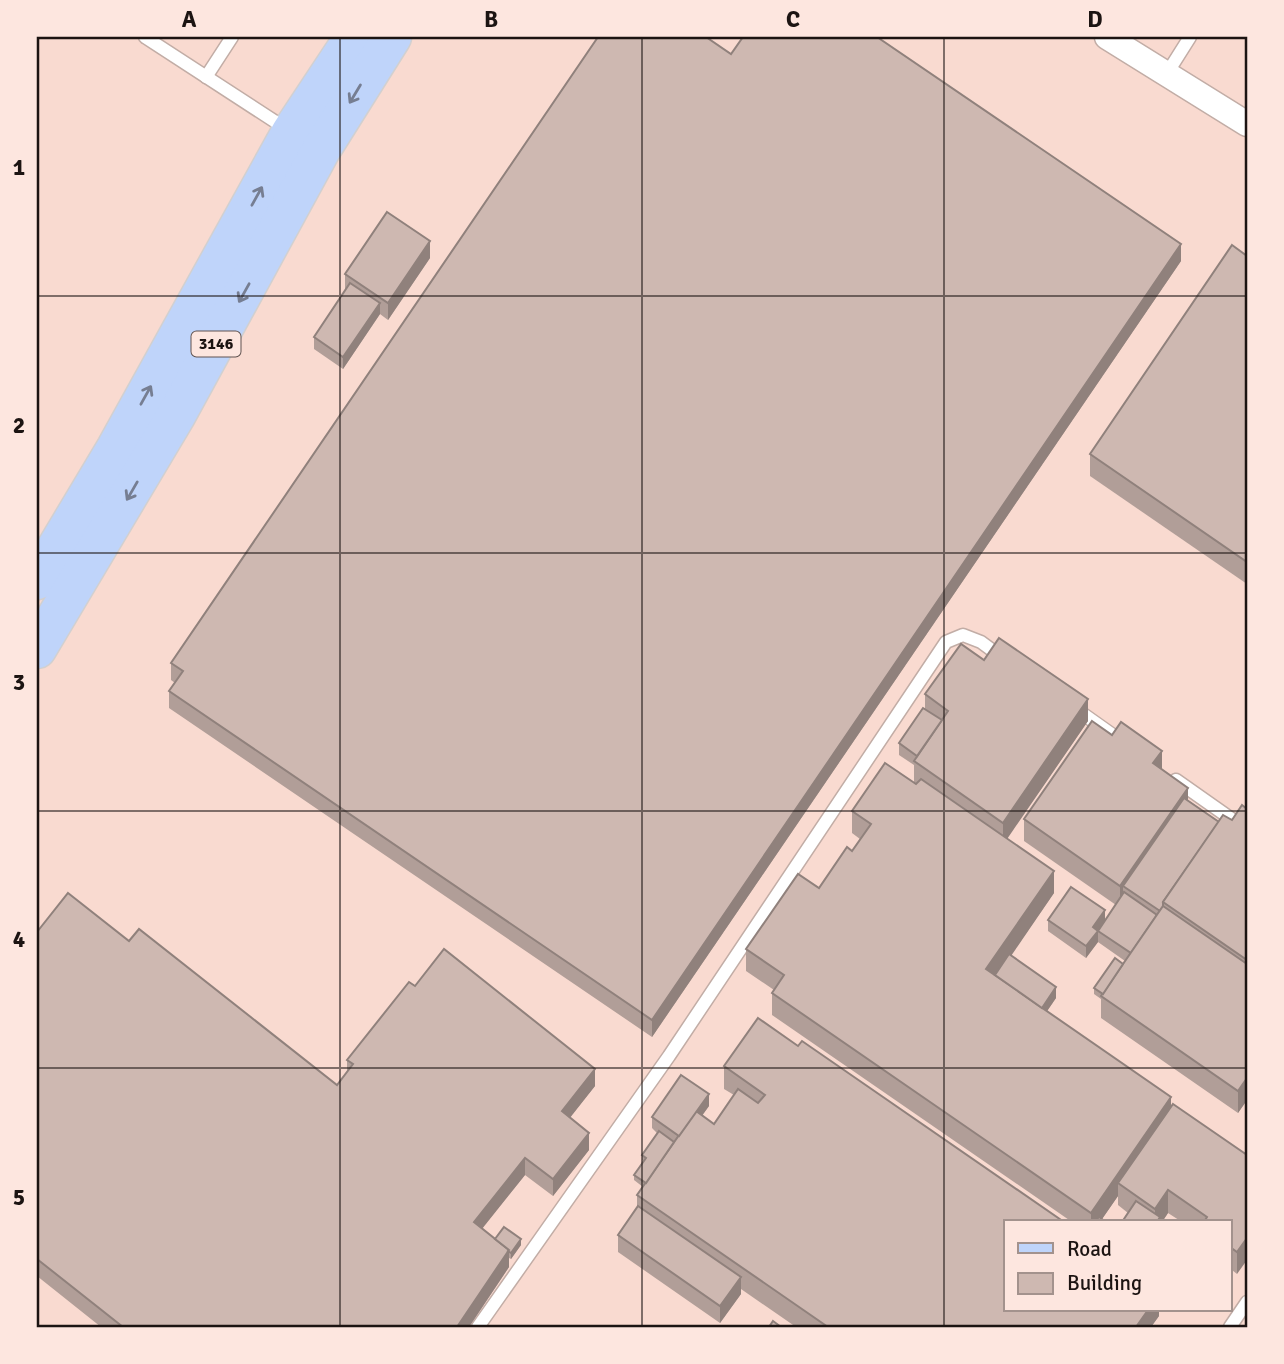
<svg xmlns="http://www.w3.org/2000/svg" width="1284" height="1364" font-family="Signika,sans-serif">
  <rect width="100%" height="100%" fill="#fde6df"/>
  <path fill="#f9dad0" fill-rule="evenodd" d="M 37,37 L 1247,37 L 1247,1327 L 37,1327 ZM 1006,1222 L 1230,1222 L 1230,1310 L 1006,1310 Z"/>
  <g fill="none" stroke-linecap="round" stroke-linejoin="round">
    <g stroke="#c2ada6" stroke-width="15">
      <g id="lane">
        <polyline points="145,37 288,130"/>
        <polyline points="1166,75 1190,37"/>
        <polyline points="206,77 232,37"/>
        <polyline points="1076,709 1124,743"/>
        <polyline points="1176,780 1247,830"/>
        <polyline points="478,1327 669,1056 946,642 963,635 981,642 1004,659"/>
        <polyline points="1230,1327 1247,1302"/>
      </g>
    </g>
    <g stroke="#c2ada6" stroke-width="27">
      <polyline id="street" points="1107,37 1247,124"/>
    </g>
    <g stroke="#d2d0d0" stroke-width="41">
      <g id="primary">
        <polyline points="37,580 116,448 291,132 354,37"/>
        <polyline points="37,649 177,414 321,150 392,37"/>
      </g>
    </g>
    <use href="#lane" stroke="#fff" stroke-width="12"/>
    <use href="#street" stroke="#fff" stroke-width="24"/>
    <use href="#primary" stroke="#bfd4fa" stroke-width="38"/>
  </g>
  <g fill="#b19e98">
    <polygon points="731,54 1181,261 652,1037 169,708 169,691 175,683 171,680 171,663"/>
    <polygon points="1247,256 1247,584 1090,476 1090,454"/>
    <polygon points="430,258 388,320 380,314 343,369 314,349 314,337 345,291 345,274"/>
    <polygon points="984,660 1088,721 1007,838 1054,893 1011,955 1056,998 1047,1011 1171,1107 1247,1155 1237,1274 1232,1270 1230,1274 1230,1222 1182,1222 1168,1213 1162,1222 1122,1222 1128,1213 1118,1205 1118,1196 1102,1219 1106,1222 1072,1222 772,1015 772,993 774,990 746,971 746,949 819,888 852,851 860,839 852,833 852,811 914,783 914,765 899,755 899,743 925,709 925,694"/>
    <polygon points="1162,769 1188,800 1219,822 1232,820 1247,809 1247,1100 1238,1113 1101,1018 1101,999 1094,994 1094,988 1125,961 1098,942 1086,958 1048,931 1048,920 1105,920 1116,905 1024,841 1024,819"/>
    <polygon points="37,932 129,941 337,1085 347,1072 347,1060 415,986 595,1086 570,1117 589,1150 553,1196 525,1175 482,1228 495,1239 521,1245 511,1259 509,1258 509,1267 469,1327 101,1327 37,1276"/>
    <polygon points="798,1046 1159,1310 1159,1316 1151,1327 796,1327 741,1289 741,1294 720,1323 618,1252 618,1235 637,1208 637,1195 643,1187 634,1180 634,1175 643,1161 642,1160 642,1155 657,1133 652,1128 652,1117 709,1106 702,1115 714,1124 734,1095 724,1089 724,1066"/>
  </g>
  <g fill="#90817c">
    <polygon points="430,241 430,258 388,320 388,303"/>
    <polygon points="1181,244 1181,261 652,1037 652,1020"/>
    <polygon points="380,303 380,314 343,369 343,357"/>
    <polygon points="1088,699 1088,721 1003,845 1003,823"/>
    <polygon points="1162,751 1162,773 1153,763"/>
    <polygon points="1188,788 1188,810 1123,886 1123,903 1120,908 1120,886"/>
    <polygon points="1054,871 1054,893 994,981 986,969"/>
    <polygon points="1105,910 1105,921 1098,931 1098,942 1086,958 1086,946 1093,927"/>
    <polygon points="1056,987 1056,998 1039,1023 1039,1011"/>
    <polygon points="595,1069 595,1086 562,1128 562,1111"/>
    <polygon points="1247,1078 1247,1100 1238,1113 1238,1091"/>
    <polygon points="709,1094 709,1106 680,1147 680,1137"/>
    <polygon points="1171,1097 1171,1119 1118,1183 1118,1196 1100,1222 1091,1222 1091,1213"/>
    <polygon points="589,1133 589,1150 553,1196 553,1179"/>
    <polygon points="525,1158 525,1175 474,1239 474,1222"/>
    <polygon points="1168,1190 1168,1213 1162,1222 1155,1222 1155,1209"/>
    <polygon points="1247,1238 1247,1260 1237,1274 1237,1252"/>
    <polygon points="521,1239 521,1245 511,1259 511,1253"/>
    <polygon points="509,1250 509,1267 469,1327 457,1327"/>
    <polygon points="1232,1258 1232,1270 1230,1274 1230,1262"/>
    <polygon points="741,1277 741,1294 720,1323 720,1306"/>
    <polygon points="1148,1310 1159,1310 1159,1316 1151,1327 1136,1327"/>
  </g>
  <g fill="#ceb8b1" stroke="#90817c" stroke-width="2">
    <polygon points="598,37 706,37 731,54 743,37 877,37 1181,244 652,1020 169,691 183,671 171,663"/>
    <polygon points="387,212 430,241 388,303 345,274"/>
    <polygon points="1232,245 1247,256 1247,562 1090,454"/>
    <polygon points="350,283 380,303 343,357 314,337"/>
    <polygon points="999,638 1088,699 1003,823 914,761 948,711 925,694 961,644 984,660"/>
    <polygon points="923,708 942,720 917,756 899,743"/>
    <polygon points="1092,721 1112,735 1121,722 1162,751 1153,763 1188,788 1120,886 1024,819"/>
    <polygon points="885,763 916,784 921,779 1054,871 986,969 1171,1097 1091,1213 772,993 784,975 746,949 798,874 819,888 847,847 852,851 871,824 852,811"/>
    <polygon points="1184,798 1219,822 1163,902 1163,907 1160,911 1123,886"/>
    <polygon points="1242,805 1247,809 1247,960 1163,902 1223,815 1232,820"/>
    <polygon points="1071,887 1105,910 1093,927 1098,931 1124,892 1157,915 1131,953 1098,931 1086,946 1048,920"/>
    <polygon points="68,893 129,941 139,929 337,1085 353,1064 347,1060 409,982 415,986 444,949 595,1069 562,1111 589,1133 553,1179 525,1158 474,1222 509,1250 457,1327 123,1327 37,1259 37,932"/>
    <polygon points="1163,906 1247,964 1247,1078 1238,1091 1101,996"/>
    <polygon points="1009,954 1056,987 1042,1008 995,975"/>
    <polygon points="1115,958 1123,964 1103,994 1094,988"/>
    <polygon points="758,1018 798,1046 802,1041 1064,1222 1006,1222 1006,1310 1148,1310 1136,1327 828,1327 637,1195 696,1111 714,1124 738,1089 758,1103 765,1095 724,1066"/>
    <polygon points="681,1075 709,1094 679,1136 652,1117"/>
    <polygon points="1173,1104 1247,1155 1247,1238 1237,1252 1230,1247 1230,1222 1204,1222 1207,1217 1168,1190 1155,1209 1118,1183"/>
    <polygon points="659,1131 674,1142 646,1183 634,1175 646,1158 642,1155"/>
    <polygon points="1136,1201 1160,1217 1157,1222 1122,1222"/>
    <polygon points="638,1206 741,1277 720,1306 618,1235"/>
    <polygon points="1099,1217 1106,1222 1095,1222"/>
    <polygon points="504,1227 521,1239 511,1253 508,1251 509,1250 495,1239"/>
    <polygon points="773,1321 781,1327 769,1327"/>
  </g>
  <defs><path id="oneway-shaft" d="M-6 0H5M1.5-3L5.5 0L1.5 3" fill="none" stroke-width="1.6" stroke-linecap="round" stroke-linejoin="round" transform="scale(1.75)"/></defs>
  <g stroke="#767e92">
    <use href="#oneway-shaft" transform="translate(355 94) rotate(121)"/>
    <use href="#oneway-shaft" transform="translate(257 196) rotate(-61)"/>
    <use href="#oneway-shaft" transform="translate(244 293) rotate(119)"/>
    <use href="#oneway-shaft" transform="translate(146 395) rotate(-61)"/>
    <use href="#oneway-shaft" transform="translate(132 491) rotate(120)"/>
  </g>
  <path fill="none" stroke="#1c1412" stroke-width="2" stroke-opacity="0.55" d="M 340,37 L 340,1327M 642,37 L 642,1327M 944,37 L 944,1327M 37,296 L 1247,296M 37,553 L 1247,553M 37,811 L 1247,811M 37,1068 L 1247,1068"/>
  <g text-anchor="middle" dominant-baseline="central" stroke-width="5" stroke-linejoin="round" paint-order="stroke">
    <rect fill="#fde6df" stroke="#605350" stroke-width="2" x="191.5" y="331.5" width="49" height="25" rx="5"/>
    <g font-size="16" font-weight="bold" fill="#1c1412">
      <text x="216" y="344">3146</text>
    </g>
  </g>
  <rect width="1284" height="1364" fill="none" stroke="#fde6df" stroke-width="77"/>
  <rect x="1004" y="1220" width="228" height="91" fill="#fde6df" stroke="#a3928d" stroke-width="2"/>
  <rect x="1018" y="1243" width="35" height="10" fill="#bfd4fa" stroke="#a3928d" stroke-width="2"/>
  <text x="1067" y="1256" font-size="21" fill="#1c1412">Road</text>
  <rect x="1018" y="1273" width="35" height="21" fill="#ceb8b1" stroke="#a3928d" stroke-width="2"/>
  <text x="1067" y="1290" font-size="21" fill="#1c1412">Building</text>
  <rect x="38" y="38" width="1208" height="1288" fill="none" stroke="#1c1412" stroke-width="2.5"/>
  <g font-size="23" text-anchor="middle" font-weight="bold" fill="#1c1412">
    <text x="189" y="27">A</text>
    <text x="491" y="27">B</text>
    <text x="793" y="27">C</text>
    <text x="1095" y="27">D</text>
    <text x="19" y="175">1</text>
    <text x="19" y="433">2</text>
    <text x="19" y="690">3</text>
    <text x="19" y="947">4</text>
    <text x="19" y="1205">5</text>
  </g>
</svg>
